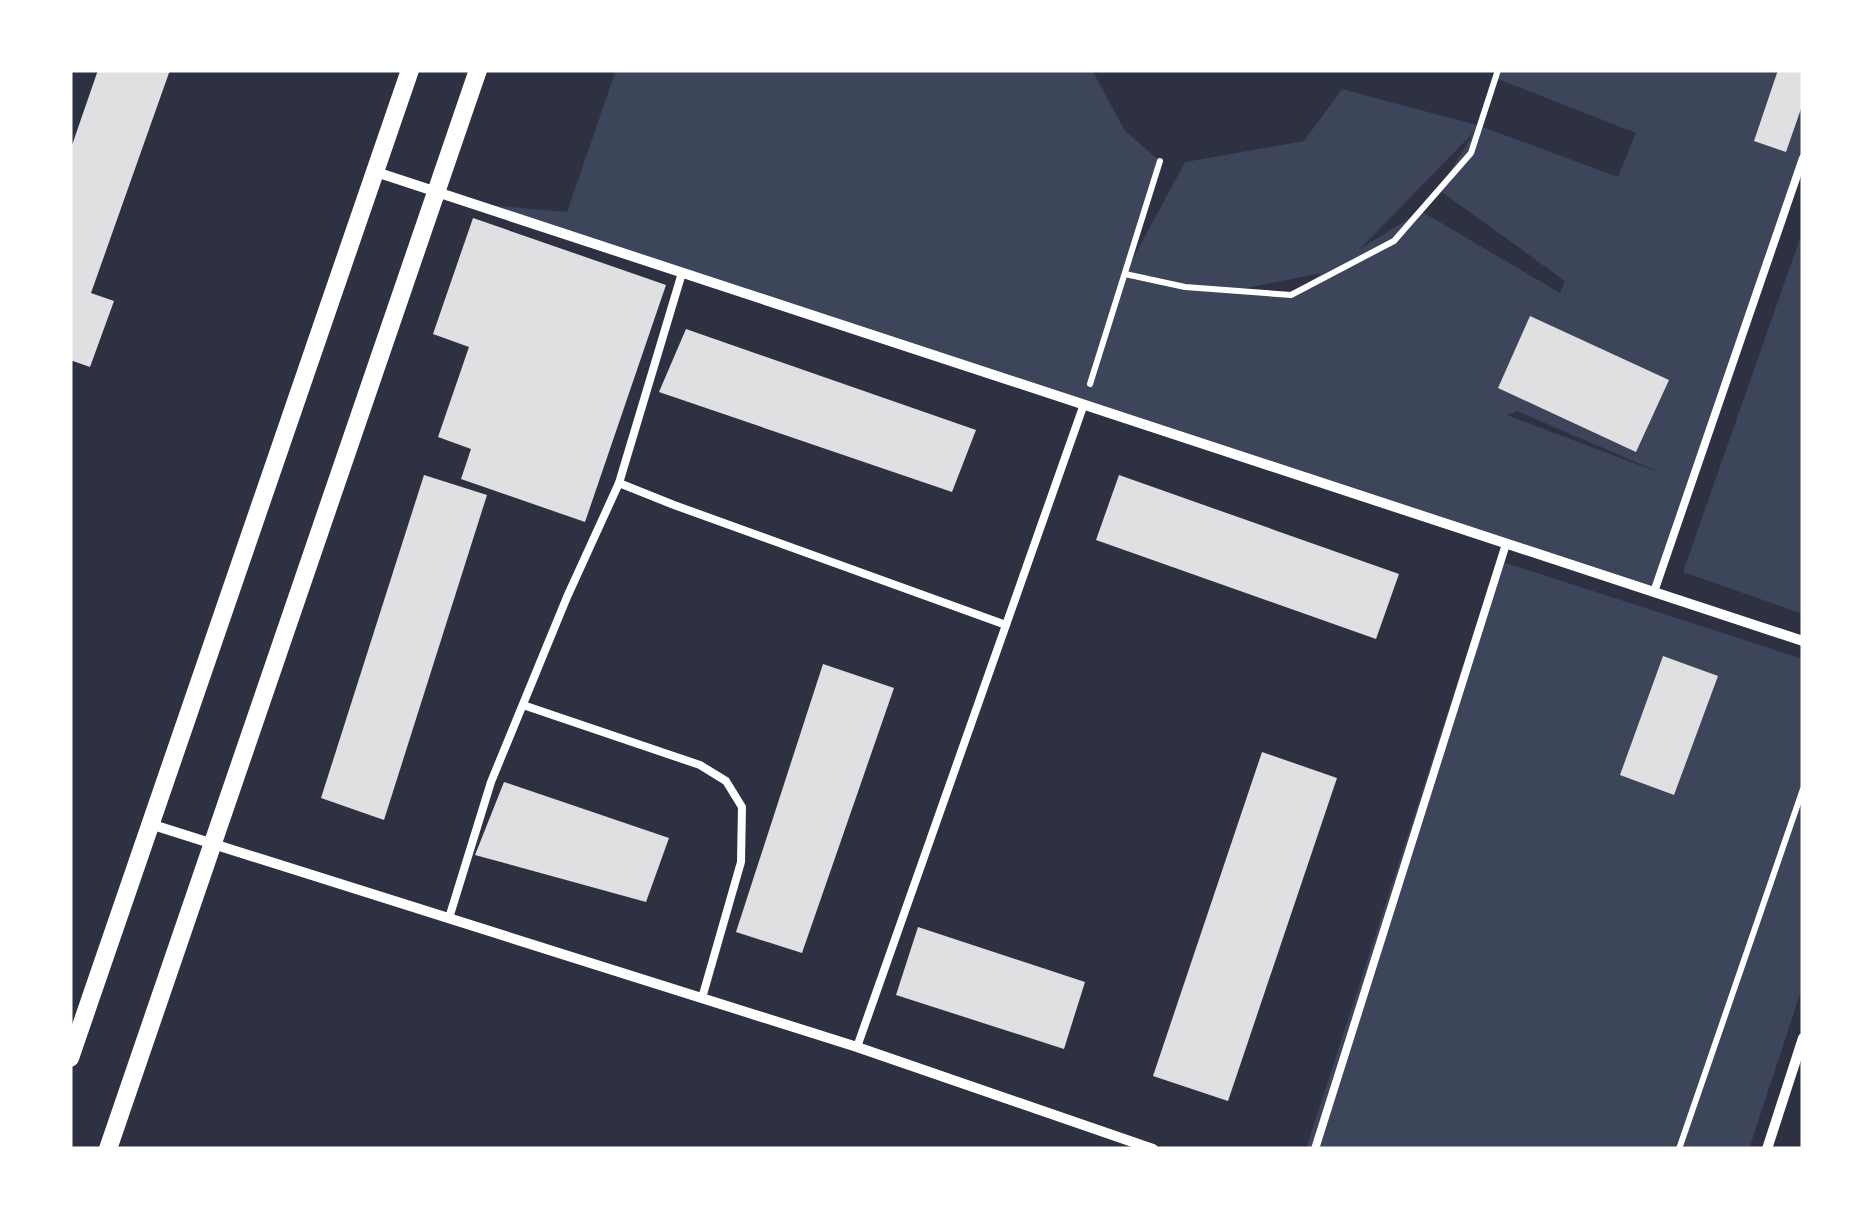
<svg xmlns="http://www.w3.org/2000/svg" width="1873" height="1219" font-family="'Exo 2',sans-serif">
  <rect width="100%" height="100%" fill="#2d3142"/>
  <g fill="#3c4559" fill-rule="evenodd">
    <path d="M 616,70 L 1092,70 L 1125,131 L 1160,161 L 1128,268 L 1185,162 L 1304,141 L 1342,89 L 1480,126 L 1618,177 L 1636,133 L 1495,78 L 1498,70 L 1803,70 L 1803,158 L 1654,592 L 475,204 L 567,212 ZM 1475,131 L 1439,190 L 1565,281 L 1560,293 L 1421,211 L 1360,249 ZM 1322,273 L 1291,295 L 1246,289 L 1246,288 ZM 1517,411 L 1654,470 L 1655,471 L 1507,415 Z"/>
    <polygon points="1803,230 1803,614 1683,572"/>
    <polygon points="1497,560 1803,659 1803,985 1749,1149 1306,1149"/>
  </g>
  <g fill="#e0e0e3">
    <polygon points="98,70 170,70 91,293 114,301 90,367 70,360 70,151"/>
    <polygon points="1778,70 1803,70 1803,103 1786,152 1754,141"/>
    <polygon points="473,218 666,285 585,522 461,479 471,449 438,437 469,347 433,334"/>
    <polygon points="1530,316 1669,380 1636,452 1498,388"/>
    <polygon points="686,329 976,430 952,492 659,392"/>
    <polygon points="424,475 487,495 384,820 321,798"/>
    <polygon points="1119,475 1399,574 1376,639 1096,540"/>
    <polygon points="1663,656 1718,676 1674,795 1620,775"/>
    <polygon points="823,664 894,688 802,953 736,932"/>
    <polygon points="1262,752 1337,778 1228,1101 1153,1076"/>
    <polygon points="504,782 669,838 646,902 475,855"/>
    <polygon points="918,927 1085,982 1064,1049 896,995"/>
  </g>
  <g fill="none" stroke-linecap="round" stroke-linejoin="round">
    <g stroke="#fff" stroke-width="6">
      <polyline points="1125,274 1185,287 1291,295 1394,241 1471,153 1498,70"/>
      <polyline points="1090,384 1160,161"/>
      <polyline points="1679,1149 1803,789"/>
    </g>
    <g stroke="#fff" stroke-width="8">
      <polyline points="682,273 619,483 674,505 1006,625"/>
      <polyline points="1654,592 1803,158"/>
      <polyline points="523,705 700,765 726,781 742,807 741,862 702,998"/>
      <polyline points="449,918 491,782 567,597 619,483"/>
      <polyline points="857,1047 1084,404"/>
      <polyline points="1315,1149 1506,544"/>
    </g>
    <g stroke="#fff" stroke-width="10">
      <polyline points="376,172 1803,641"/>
      <polyline points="150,824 857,1047 1153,1149"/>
      <polyline points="1767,1149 1803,1038"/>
    </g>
    <g stroke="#fff" stroke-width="18">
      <polyline points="70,1058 410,70"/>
      <polyline points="108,1149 478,70"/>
    </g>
  </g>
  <rect width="1873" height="1219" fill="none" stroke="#ffffff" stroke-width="145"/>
</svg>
